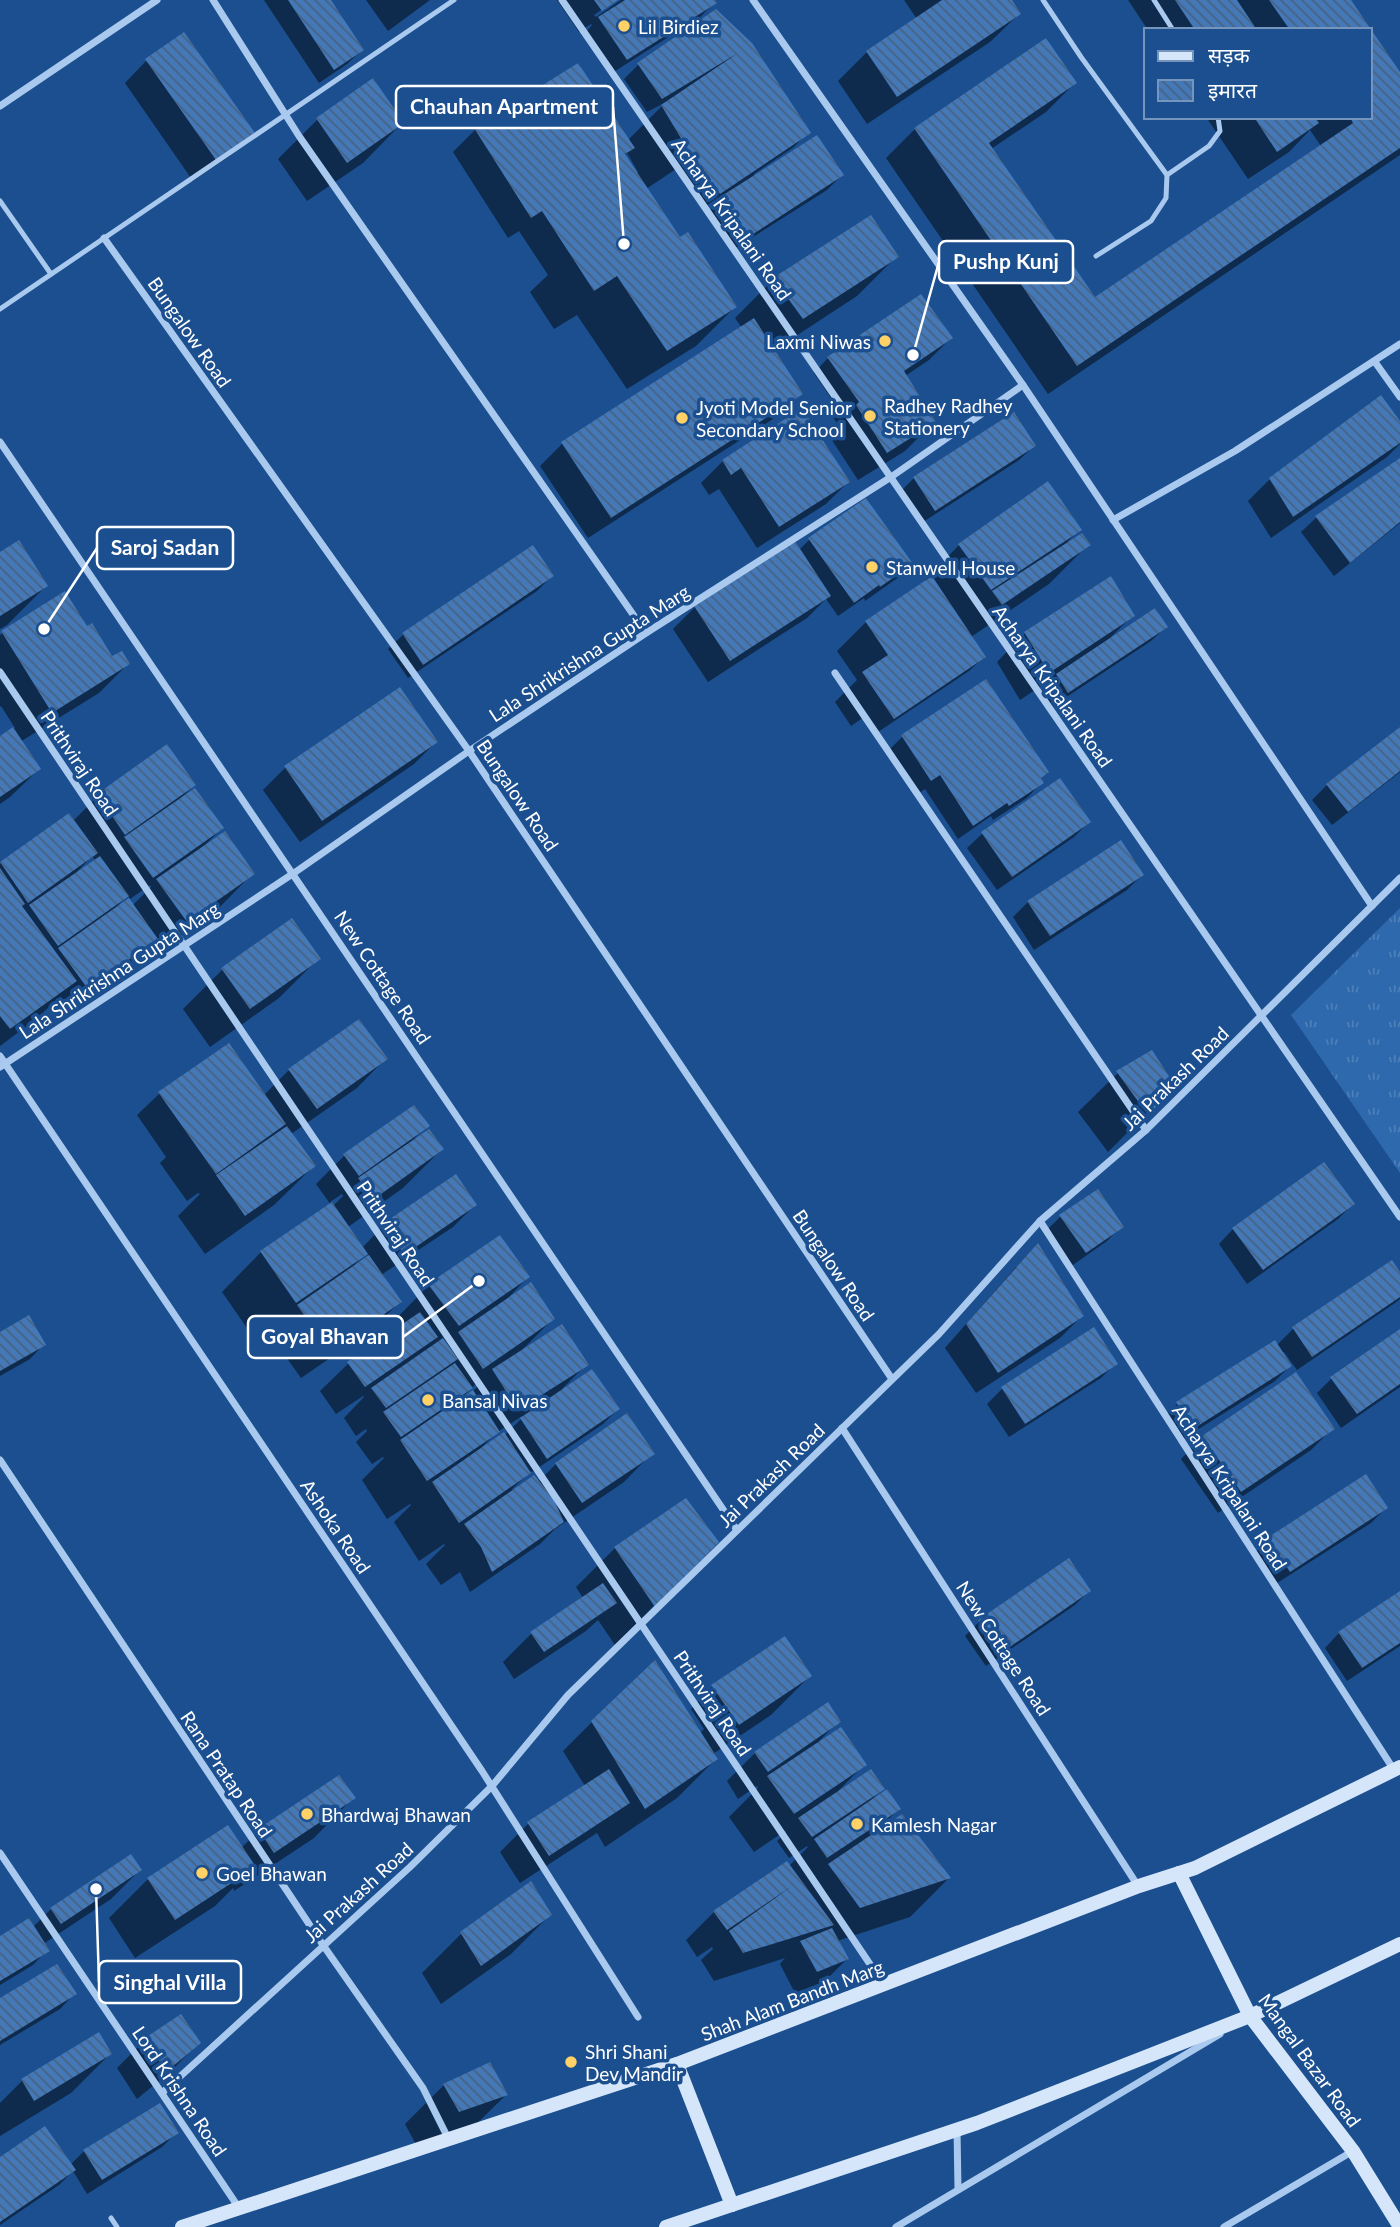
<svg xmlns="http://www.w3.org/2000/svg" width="1400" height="2227" font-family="Lato,'Noto Sans Devanagari',sans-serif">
  <defs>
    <pattern id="grass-tufts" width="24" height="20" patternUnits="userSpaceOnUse" patternTransform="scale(1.75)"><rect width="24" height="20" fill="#2e69ad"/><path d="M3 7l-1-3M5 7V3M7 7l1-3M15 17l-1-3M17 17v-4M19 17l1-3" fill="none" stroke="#4d80b9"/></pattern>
    <pattern id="building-back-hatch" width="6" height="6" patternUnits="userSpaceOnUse" patternTransform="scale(1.75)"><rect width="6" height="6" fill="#4478b7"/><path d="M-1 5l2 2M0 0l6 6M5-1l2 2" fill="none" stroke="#486282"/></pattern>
  </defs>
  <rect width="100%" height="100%" fill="#1b4f8f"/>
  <polygon fill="url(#grass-tufts)" points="1400,908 1400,1173 1291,1015"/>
  <g fill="#0007" fill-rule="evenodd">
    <polygon points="264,0 329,0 362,50 347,64 319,83"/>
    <polygon points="366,0 430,0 388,31"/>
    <polygon points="557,0 615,0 594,15 596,17 621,0 713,0 714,3 700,17 612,73 585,33 592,25 591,24 579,32"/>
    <polygon points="904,0 1009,0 1019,14 990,42 867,124 838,81 867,52 917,19"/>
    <polygon points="1128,0 1349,0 1369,30 1148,30"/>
    <path d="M 716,12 L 808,132 L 794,147 L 754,174 L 755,177 L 842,175 L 827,190 L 731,251 L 706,214 L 724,196 L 723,195 L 704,207 L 676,169 L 646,189 L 680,239 L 735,307 L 696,346 L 627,389 L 577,315 L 554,329 L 530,292 L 548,275 L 519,231 L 508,238 L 453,152 L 475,130 L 628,140 L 666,102 L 647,112 L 624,79 L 639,64 ZM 627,153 L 638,172 L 636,174 L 624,156 Z"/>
    <polygon points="1046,41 1075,83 1046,112 991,149 1094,299 1321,146 1310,130 1289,152 1248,179 1206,117 1370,117 1400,75 1400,155 1048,394 886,158 915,129"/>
    <polygon points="146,61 231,155 193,181 125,83"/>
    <polygon points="317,120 402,123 363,163 307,201 278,159"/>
    <polygon points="897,256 857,296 773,351 801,393 779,415 588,538 540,466 562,444 742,328 735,318 774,279"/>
    <polygon points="951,338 929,360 905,376 934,422 905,451 858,480 828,434 838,424 828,411 835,404 814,373 828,358"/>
    <polygon points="1400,423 1400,444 1387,457 1271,538 1248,501 1270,479"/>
    <polygon points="1034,446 1019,460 920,524 899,493 914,478"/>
    <polygon points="1400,460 1400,523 1334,576 1301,532 1316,518"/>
    <polygon points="723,461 848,482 826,504 757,548 719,489 709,495 701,483"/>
    <polygon points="1079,530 1067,542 1088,545 1049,584 971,637 984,657 969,671 878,732 867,715 851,726 835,702 857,680 837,651 866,622 921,585 959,545"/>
    <polygon points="809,540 911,564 896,579 865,601 864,598 838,616 826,599 807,618 708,682 673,629 695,607 799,550"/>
    <polygon points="0,554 46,586 7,625 0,629"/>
    <polygon points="552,576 537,591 408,678 388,649 403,635"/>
    <polygon points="64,594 85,625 112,659 128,664 99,693 20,742 39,769 10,797 0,804 0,738 15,728 1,706 0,707 0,635"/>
    <polygon points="1132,616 1110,638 1166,627 1151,641 1053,706 1042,690 1049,683 1047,682 1020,700 997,662 1025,633"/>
    <polygon points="986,681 1041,783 1027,798 993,820 991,816 958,839 925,789 916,795 887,752 902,737"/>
    <polygon points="399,689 436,742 414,764 300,842 263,790 285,768"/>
    <polygon points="1400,729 1400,772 1332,825 1312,800 1327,785"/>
    <path d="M 167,747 L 194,785 L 182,797 L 222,828 L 204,846 L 253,873 L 214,913 L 147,960 L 142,952 L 127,967 L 58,1016 L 51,1005 L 35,1020 L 0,1046 L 0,864 L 69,815 L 73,821 L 98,796 ZM 92,856 L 96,861 L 78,873 L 77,872 ZM 150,885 L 151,887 L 132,906 L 117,906 L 128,895 L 130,899 Z"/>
    <polygon points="1060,780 1089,822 1074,837 997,890 967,848 982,834"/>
    <polygon points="1142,875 1127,890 1034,950 1013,917 1028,902"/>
    <polygon points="318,959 279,998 210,1047 183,1009 222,970"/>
    <polygon points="385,1059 357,1088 291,1134 314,1166 274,1205 205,1254 178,1216 200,1194 198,1193 187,1201 160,1163 166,1157 137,1115 159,1094 263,1096 289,1070"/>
    <polygon points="1118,1073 1174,1086 1108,1152 1078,1112"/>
    <path d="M 427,1125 L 414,1139 L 442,1149 L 403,1188 L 348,1227 L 362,1248 L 385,1224 L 475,1205 L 453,1227 L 381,1275 L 400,1302 L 371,1330 L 301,1378 L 269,1333 L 256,1341 L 222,1292 L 261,1252 L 331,1205 L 316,1184 L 344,1156 ZM 342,1194 L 343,1196 L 333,1206 L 330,1202 ZM 367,1253 L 370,1257 L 354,1265 Z"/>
    <polygon points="1353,1204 1338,1219 1247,1284 1219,1244 1233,1229"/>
    <polygon points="1060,1217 1122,1226 1107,1241 1070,1267 1046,1231"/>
    <polygon points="1016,1267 1082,1316 1060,1338 976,1393 945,1348"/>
    <polygon points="1400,1275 1400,1299 1395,1303 1297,1370 1284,1352 1282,1353 1290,1366 1275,1381 1178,1442 1163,1418 1177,1404 1277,1345 1293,1329"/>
    <path d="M 528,1277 L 507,1299 L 553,1319 L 523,1349 L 587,1364 L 562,1389 L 618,1409 L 603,1424 L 532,1472 L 531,1471 L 512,1489 L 514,1491 L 538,1482 L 556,1464 L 652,1453 L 624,1482 L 555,1529 L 540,1544 L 470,1592 L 460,1572 L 441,1585 L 426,1564 L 445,1545 L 444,1544 L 419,1561 L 394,1522 L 411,1505 L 410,1504 L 387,1519 L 362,1480 L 384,1458 L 383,1457 L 372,1464 L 356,1442 L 367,1431 L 366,1429 L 356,1436 L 344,1418 L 364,1397 L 363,1396 L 336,1414 L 320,1391 L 349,1363 L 395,1331 L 390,1325 L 429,1285 ZM 477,1383 L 479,1385 L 467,1397 L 458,1401 ZM 522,1416 L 523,1417 L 504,1436 L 483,1449 L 481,1448 L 496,1433 Z"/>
    <polygon points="1093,1329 1116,1363 1101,1378 1009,1437 987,1404 1002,1389"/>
    <polygon points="1400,1331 1400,1387 1341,1428 1317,1393 1331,1379"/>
    <polygon points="0,1334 44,1344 30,1359 0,1376"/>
    <polygon points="1333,1428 1311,1450 1218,1513 1181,1459 1203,1437"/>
    <polygon points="1386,1508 1371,1523 1274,1585 1254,1554 1268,1539"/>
    <polygon points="717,1542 615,1645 598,1620 586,1631 514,1679 503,1662 532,1633 583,1598 576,1587 615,1548"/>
    <polygon points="1089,1591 1075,1605 986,1666 965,1636 980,1621"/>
    <polygon points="1400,1594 1400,1646 1347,1681 1325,1648 1339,1633"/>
    <polygon points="810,1676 771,1715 713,1754 716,1759 677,1798 605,1847 597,1833 520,1883 500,1852 528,1824 585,1786 563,1751 592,1722 700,1733 704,1729 691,1709 712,1687"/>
    <polygon points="838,1722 819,1741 865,1764 839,1790 883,1788 871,1800 899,1809 876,1831 949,1878 910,1917 837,1941 847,1959 825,1981 795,1993 780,1964 785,1958 714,1981 701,1960 713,1949 712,1947 697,1957 686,1940 714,1912 788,1867 808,1847 807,1846 789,1858 777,1841 786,1832 785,1831 754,1852 729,1817 758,1788 757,1786 738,1799 727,1781 755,1753"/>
    <polygon points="353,1798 314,1838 234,1891 233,1888 215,1906 135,1958 109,1918 148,1879 241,1848 259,1831"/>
    <polygon points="140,1870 111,1899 43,1944 47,1950 33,1965 0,1985 0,1938 33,1927 51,1909"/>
    <polygon points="550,1915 511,1954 441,2004 422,1973 461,1934"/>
    <polygon points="74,1994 60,2009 0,2045 0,2000"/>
    <polygon points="180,2016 199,2043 171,2071 137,2099 117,2068 146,2039"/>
    <polygon points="99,2035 110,2054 71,2093 0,2136 0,2103 22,2081"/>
    <polygon points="444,2085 506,2095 466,2134 419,2150 405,2124"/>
    <polygon points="176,2133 162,2147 87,2194 73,2171 59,2185 0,2225 0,2159 70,2165 84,2151"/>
  </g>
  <g fill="url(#building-back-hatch)">
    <polygon points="288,0 331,0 364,50 334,70"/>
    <polygon points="594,0 618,0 602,11"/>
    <polygon points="625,0 715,0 717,3 627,60 598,17"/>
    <polygon points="942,0 1012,0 1021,14 897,97 866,51"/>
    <polygon points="1175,0 1237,0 1257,30 1195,30"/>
    <polygon points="1269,0 1351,0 1400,72 1400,148 1077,366 914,128 1046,38 1077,83 989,143 1095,297 1353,123 1350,117 1370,117 1370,30 1290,30"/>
    <polygon points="716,9 752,43 811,133 720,194 688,150 661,105 738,53 662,99 637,63"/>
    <polygon points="184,32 255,133 216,160 145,59"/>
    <polygon points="578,63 635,148 625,154 680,237 688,232 737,307 667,351 617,276 594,291 542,211 531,218 474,128"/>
    <polygon points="373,78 404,123 347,163 316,118"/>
    <polygon points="1254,117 1315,117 1319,123 1277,152"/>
    <polygon points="817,135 844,175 747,238 720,197"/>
    <polygon points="871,215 899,257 803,319 773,278"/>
    <polygon points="921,294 953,338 904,371 936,422 887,453 856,405 859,402 827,357"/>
    <polygon points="754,318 803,394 611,518 561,442"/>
    <polygon points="1381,395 1400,421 1400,443 1293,517 1269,478"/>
    <polygon points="802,408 850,482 779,527 741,468 731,475 722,460"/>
    <polygon points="1014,412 1036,446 935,511 913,477"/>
    <polygon points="1400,458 1400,522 1350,563 1315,516"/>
    <polygon points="1048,481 1082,530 991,590 958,544"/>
    <polygon points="866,498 913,564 880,587 879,585 854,603 808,538"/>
    <polygon points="1082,533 1091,545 1002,605 992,591"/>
    <polygon points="19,540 48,586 0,616 0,552"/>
    <polygon points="795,541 831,596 730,661 694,606"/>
    <polygon points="533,545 554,576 423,665 402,633"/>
    <polygon points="932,576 986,657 894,719 862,672 888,655 865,621"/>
    <polygon points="1111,576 1135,616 1049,673 1024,632"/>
    <polygon points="65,591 87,626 92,623 112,656 122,651 130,664 52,713 1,631"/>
    <polygon points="1155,608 1168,627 1068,693 1056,674"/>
    <polygon points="986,679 1049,772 1041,778 1044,783 1009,806 1007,803 973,826 940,775 931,781 901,735"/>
    <polygon points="400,687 438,742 322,821 284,766"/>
    <polygon points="13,727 41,769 0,797 0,736"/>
    <polygon points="1400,727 1400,771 1348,812 1326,784"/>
    <polygon points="167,744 196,785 125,835 97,794"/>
    <polygon points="1060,778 1091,822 1012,877 981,832"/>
    <polygon points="195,788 224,828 153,878 124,837"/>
    <polygon points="69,813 98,853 28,903 0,862"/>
    <polygon points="225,831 255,874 187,922 156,879"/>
    <polygon points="1121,840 1144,875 1050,936 1027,901"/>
    <polygon points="100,856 129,896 58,946 29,905"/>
    <polygon points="0,868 25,904 22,906 77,981 10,1029 0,1016"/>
    <polygon points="129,898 158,939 88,989 58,948"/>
    <polygon points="292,918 321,959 250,1009 221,968"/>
    <polygon points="359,1019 388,1059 317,1109 288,1069"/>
    <polygon points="229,1043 286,1124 216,1174 158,1092"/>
    <polygon points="1152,1050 1176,1087 1148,1115 1116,1071"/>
    <polygon points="414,1105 430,1126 359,1176 343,1154"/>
    <polygon points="287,1126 316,1166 245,1216 216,1175"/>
    <polygon points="429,1129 444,1149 374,1199 358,1178"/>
    <polygon points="1324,1162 1355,1204 1263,1270 1232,1228"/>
    <polygon points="456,1174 477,1205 404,1255 384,1223"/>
    <polygon points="1098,1189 1124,1227 1086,1253 1059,1215"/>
    <polygon points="332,1202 368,1254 296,1303 260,1251"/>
    <polygon points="500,1235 530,1277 459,1326 428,1284"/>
    <polygon points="1038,1243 1084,1316 998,1373 966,1324"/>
    <polygon points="369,1255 402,1302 330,1351 297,1305"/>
    <polygon points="1392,1260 1400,1272 1400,1297 1312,1357 1292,1327"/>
    <polygon points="531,1282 555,1319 483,1369 458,1332"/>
    <polygon points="420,1312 438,1337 365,1387 347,1362"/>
    <polygon points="29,1315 46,1345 0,1371 0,1332"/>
    <polygon points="562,1324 589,1365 518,1410 492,1369"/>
    <polygon points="1094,1327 1118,1364 1025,1424 1001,1387"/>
    <polygon points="1400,1329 1400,1384 1357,1414 1330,1377"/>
    <polygon points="443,1338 458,1359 386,1408 371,1388"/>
    <polygon points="1275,1340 1292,1366 1193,1429 1176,1402"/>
    <polygon points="455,1363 473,1388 401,1437 383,1412"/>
    <polygon points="592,1369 620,1409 547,1459 520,1418"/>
    <polygon points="1296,1372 1335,1429 1241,1492 1202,1436"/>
    <polygon points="473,1390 500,1432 427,1481 400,1440"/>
    <polygon points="627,1413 655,1454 582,1503 555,1463"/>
    <polygon points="504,1432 531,1473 459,1523 432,1482"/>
    <polygon points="1366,1474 1388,1508 1290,1572 1267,1538"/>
    <polygon points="534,1475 553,1498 564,1522 492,1572 481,1547 464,1524"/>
    <polygon points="686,1498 719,1542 655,1607 614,1547"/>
    <polygon points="1069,1558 1091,1591 1001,1653 978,1620"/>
    <polygon points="603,1583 617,1603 544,1652 530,1632"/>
    <polygon points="1400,1591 1400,1643 1362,1668 1338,1632"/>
    <polygon points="785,1636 812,1676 739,1725 711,1685"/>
    <polygon points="655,1660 718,1759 645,1809 591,1721"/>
    <polygon points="828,1702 841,1722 768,1772 754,1752"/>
    <polygon points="841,1727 867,1765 794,1814 767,1776"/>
    <polygon points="609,1769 630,1803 549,1856 527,1822"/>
    <polygon points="871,1769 885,1789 812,1837 798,1818"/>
    <polygon points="339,1775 356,1798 274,1853 258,1829"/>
    <polygon points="887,1789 901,1809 827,1858 814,1839"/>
    <polygon points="902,1814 951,1878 860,1908 828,1864"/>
    <polygon points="228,1825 256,1867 175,1920 147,1878"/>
    <polygon points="131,1854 142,1870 61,1924 50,1908"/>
    <polygon points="787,1861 834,1925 743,1953 729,1931 792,1886 727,1930 713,1911"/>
    <polygon points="531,1881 552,1915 481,1966 460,1932"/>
    <polygon points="29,1918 50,1951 0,1981 0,1936"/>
    <polygon points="832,1928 849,1959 817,1972 800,1941"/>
    <polygon points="57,1964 77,1994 0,2041 0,1998"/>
    <polygon points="181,2014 201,2043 166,2072 145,2038"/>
    <polygon points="99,2032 112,2054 34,2101 21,2079"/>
    <polygon points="490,2062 508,2095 459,2112 443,2084"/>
    <polygon points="160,2103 179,2133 102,2180 83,2150"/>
    <polygon points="45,2126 76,2170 0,2222 0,2157"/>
  </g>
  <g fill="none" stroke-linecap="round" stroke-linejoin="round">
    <g stroke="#a9c9ee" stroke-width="5">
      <polyline points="1043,0 1081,57 1167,175 1166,198 1151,221 1096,256"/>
      <polyline points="1154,0 1173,30"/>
      <polyline points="1167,175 1209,146 1220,131 1218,117"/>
      <polyline points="0,201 51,274"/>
      <polyline points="0,309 454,0"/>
      <polyline points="111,2218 117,2227"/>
    </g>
    <g stroke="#a9c9ee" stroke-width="7">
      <polyline points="213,0 299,136 646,633"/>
      <polyline points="562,0 1400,1217"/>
      <polyline points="753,0 1023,385 1372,906"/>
      <polyline points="0,106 157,0"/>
      <polyline points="104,238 469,751 892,1379"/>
      <polyline points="1375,362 1400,397"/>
      <polyline points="0,442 737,1530"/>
      <polyline points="1113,520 1235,451 1400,344"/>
      <polyline points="0,672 884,1985"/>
      <polyline points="835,673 1146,1130"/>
      <polyline points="0,1056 482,1771 638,2017"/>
      <polyline points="0,1067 294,873 469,751 646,633 891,477 1023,385"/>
      <polyline points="1040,1221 1394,1770"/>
      <polyline points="842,1428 1138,1886"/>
      <polyline points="0,1460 323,1945 423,2088 449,2140"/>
      <polyline points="0,1853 239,2208"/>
      <polyline points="162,2093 410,1867 492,1786 568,1695 939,1334 1040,1221 1146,1130 1400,878"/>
      <polyline points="957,2130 958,2189"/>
      <polyline points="896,2227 1220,2034"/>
      <polyline points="1224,2227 1353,2151"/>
    </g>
    <g stroke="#d6e6fa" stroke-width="14">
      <polyline points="1179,1873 1250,2016 1353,2151 1400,2227"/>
      <polyline points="677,2064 732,2205"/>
      <polyline points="182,2227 677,2064 1139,1886 1195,1868 1400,1767"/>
      <polyline points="666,2227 977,2123 1250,2016 1400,1944"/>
    </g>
  </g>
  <g fill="#ffd166" stroke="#1b4f8f" stroke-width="2.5">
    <circle cx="624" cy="26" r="7"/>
    <circle cx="885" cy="341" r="7"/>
    <circle cx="870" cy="416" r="7"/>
    <circle cx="682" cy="418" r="7"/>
    <circle cx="872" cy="567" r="7"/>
    <circle cx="428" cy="1400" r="7"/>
    <circle cx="307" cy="1814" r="7"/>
    <circle cx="857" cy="1824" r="7"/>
    <circle cx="202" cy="1873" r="7"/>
    <circle cx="571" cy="2062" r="7"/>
  </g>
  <g text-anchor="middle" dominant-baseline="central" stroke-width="7" stroke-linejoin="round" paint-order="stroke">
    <g font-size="19" fill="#fff" stroke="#1b4f8f" text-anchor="start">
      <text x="638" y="26">Lil Birdiez</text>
      <text x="871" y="341" text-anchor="end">Laxmi Niwas</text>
      <text x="884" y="405">Radhey Radhey<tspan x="884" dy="22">Stationery</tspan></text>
      <text x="696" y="407">Jyoti Model Senior<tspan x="696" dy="22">Secondary School</tspan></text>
      <text x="886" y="567">Stanwell House</text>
      <text x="442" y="1400">Bansal Nivas</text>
      <text x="321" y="1814">Bhardwaj Bhawan</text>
      <text x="871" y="1824">Kamlesh Nagar</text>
      <text x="216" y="1873">Goel Bhawan</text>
      <text x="585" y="2051">Shri Shani<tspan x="585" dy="22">Dev Mandir</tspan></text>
    </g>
    <g font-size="19" fill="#fff" stroke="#1b4f8f">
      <text transform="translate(732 219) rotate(55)">Acharya Kripalani Road</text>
      <text transform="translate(190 332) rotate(55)">Bungalow Road</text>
      <text transform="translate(589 653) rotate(-33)">Lala Shrikrishna Gupta Marg</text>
      <text transform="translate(1053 686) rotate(55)">Acharya Kripalani Road</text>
      <text transform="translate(80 763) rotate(56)">Prithviraj Road</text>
      <text transform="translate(518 795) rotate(56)">Bungalow Road</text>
      <text transform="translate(119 970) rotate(-33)">Lala Shrikrishna Gupta Marg</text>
      <text transform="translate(383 977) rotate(56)">New Cottage Road</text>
      <text transform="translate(1175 1078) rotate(-44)">Jai Prakash Road</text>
      <text transform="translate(396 1233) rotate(56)">Prithviraj Road</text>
      <text transform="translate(834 1265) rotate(56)">Bungalow Road</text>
      <text transform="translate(771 1475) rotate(-44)">Jai Prakash Road</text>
      <text transform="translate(1230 1487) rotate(57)">Acharya Kripalani Road</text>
      <text transform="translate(336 1526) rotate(56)">Ashoka Road</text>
      <text transform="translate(1004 1648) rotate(57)">New Cottage Road</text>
      <text transform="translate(713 1703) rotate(56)">Prithviraj Road</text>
      <text transform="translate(227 1774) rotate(56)">Rana Pratap Road</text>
      <text transform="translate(358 1892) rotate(-42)">Jai Prakash Road</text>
      <text transform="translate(792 2000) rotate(-21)">Shah Alam Bandh Marg</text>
      <text transform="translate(1310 2060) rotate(54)">Mangal Bazar Road</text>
      <text transform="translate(180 2091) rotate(56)">Lord Krishna Road</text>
    </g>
  </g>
  <path fill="none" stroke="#fff" stroke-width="2.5" d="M624 244L613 107M913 355L939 262M44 629L97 548M479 1281L403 1337M96 1889L99 1982"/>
  <g fill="#fff" stroke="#1b4f8f" stroke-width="2.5">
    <circle cx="624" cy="244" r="7"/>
    <circle cx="913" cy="355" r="7"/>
    <circle cx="44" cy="629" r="7"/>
    <circle cx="479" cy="1281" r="7"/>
    <circle cx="96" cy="1889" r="7"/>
  </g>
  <g fill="#1b4f8f" stroke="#fff" stroke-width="2.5">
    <rect x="396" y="86" width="217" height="42" rx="7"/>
    <rect x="939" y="241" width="134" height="42" rx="7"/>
    <rect x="97" y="527" width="136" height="42" rx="7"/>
    <rect x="248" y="1316" width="155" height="42" rx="7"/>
    <rect x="99" y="1961" width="142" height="42" rx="7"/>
  </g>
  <g font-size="21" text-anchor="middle" font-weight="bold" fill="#fff">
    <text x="504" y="114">Chauhan Apartment</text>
    <text x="1006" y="269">Pushp Kunj</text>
    <text x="165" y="555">Saroj Sadan</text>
    <text x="325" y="1344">Goyal Bhavan</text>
    <text x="170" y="1990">Singhal Villa</text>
  </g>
  <rect x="1144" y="28" width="228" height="91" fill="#1b4f8f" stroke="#7695bc" stroke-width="2"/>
  <rect x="1158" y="51" width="35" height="10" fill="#d6e6fa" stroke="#7695bc" stroke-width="2"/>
  <text x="1208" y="63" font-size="21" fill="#ffffff">सड़क</text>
  <rect x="1158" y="80" width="35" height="21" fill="url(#building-back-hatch)" stroke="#7695bc" stroke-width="2"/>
  <text x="1208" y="98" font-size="21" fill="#ffffff">इमारत</text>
</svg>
